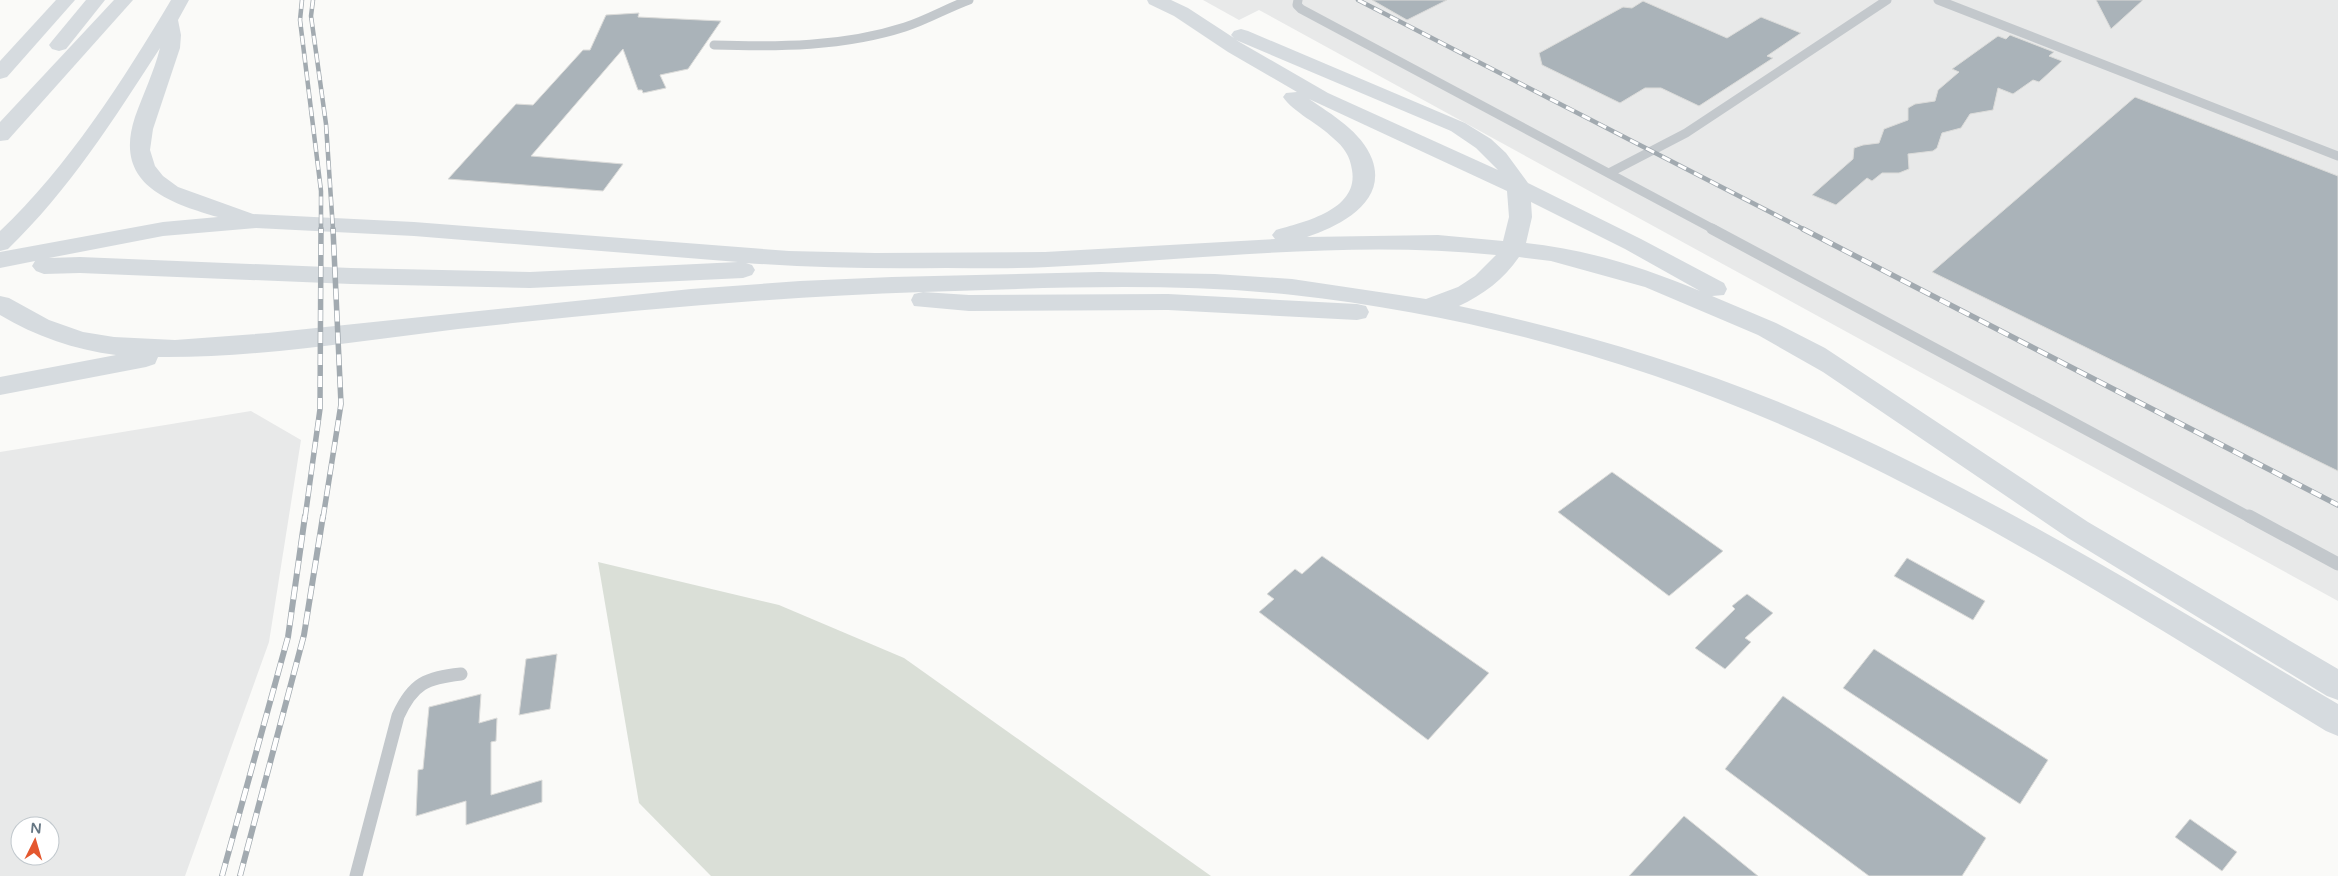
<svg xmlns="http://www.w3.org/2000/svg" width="2338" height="876" font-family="'Varela Round',sans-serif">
  <rect width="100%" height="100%" fill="#fafaf8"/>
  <g fill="#e8e9e9" fill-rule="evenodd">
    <polygon points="1203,0 2338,0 2338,601 1259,10 1239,20"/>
    <path d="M 251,411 L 301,440 L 269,642 L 185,876 L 0,876 L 0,452 ZM 20,826 L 50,826 L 50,856 L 20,856 Z"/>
  </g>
  <polygon fill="#dadfd7" points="598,562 779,605 904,658 1211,876 711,876 639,803"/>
  <g fill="#aab3b9" stroke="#dcdcda">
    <polygon points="1372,0 1447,0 1407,20"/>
    <polygon points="2096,0 2143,0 2111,29"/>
    <polygon points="1643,1 1727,38 1761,17 1801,33 1767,56 1773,58 1699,106 1661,88 1645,88 1620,103 1542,65 1539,53 1623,7 1632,8"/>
    <polygon points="639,13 638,17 721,21 688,69 660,75 666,88 643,93 642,90 638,90 623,49 531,156 623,164 603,191 448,179 516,104 533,105 583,50 590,50 606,15"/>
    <polygon points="2010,35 2054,52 2049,56 2062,61 2039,82 2033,80 2013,94 1998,88 1993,110 1970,114 1961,128 1942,133 1937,148 1933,151 1908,154 1909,169 1899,173 1882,173 1872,181 1867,178 1836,205 1812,195 1853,159 1854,148 1863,145 1879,143 1884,129 1908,120 1908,108 1915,104 1935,101 1938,90 1959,72 1952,69 1998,36 2006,39"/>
    <polygon points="2135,97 2338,176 2338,471 1932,272"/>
    <polygon points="1612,472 1723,551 1669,596 1558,512"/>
    <polygon points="1322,556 1489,673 1428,740 1259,612 1274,599 1267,594 1295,569 1302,574"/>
    <polygon points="1907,558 1985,601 1973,620 1894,576"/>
    <polygon points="1747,594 1773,613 1745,638 1751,642 1725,669 1695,648 1735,609 1732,606"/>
    <polygon points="1874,649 2048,760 2020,804 1843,688"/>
    <polygon points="557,654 550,709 519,715 526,659"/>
    <polygon points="481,694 479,723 497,718 496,741 491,742 491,795 542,780 542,802 466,825 466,801 416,816 418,770 423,769 429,707"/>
    <polygon points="1783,696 1986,838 1962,876 1869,876 1725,769"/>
    <polygon points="1684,816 1758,876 1629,876"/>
    <polygon points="2190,819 2237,852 2222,871 2175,837"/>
  </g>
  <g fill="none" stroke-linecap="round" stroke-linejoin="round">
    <g stroke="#c3c8cc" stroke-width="9">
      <polyline points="1298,0 1297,5 1301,9 1715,230"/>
      <polyline points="1938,0 2338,156"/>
      <path d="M 714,45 C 778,47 843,47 905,27 C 927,20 947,8 969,0"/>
      <polyline points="1609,173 1686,133 1887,0"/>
    </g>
    <polyline stroke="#c3c8cc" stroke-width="11" points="1712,229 2251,518"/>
    <g stroke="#c3c8cc" stroke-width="13">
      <polyline points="2249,516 2338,564"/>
      <path d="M 356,876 L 398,716 C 413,683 426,678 461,674"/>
    </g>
    <g fill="#d6dbdf" fill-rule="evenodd">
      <polygon points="56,0 75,0 7,77 0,79 0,61"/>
      <polygon points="86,0 105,0 66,49 59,51 52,49 49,45 52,41"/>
      <polygon points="114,0 133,0 8,140 0,141 0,122"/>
      <path d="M 171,0 L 189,0 L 178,20 L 181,35 L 180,48 L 153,129 L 150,150 L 155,166 L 163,176 L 178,187 L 253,214 L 414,222 L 789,251 L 875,253 L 1045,252 L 1275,239 L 1272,235 L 1276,230 C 1304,222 1359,210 1352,170 C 1350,156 1344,147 1333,138 C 1319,124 1293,112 1283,97 L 1286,93 L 1297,92 L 1228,52 L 1174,16 L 1149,4 L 1147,0 L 1171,0 L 1188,8 L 1234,38 L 1231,35 L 1234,31 L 1241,29 L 1248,31 L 1465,123 L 1491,139 L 1506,153 L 1528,183 L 1641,239 L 1724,283 L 1727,289 L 1724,295 L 1712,296 L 1776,323 L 1825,348 L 2088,522 L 2338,669 L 2338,700 L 2327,696 L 2068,538 L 1823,372 L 1758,335 L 1645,287 L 1551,261 L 1519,257 C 1503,280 1484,294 1459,306 C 1588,333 1715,372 1835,426 C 2010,505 2173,607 2338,704 L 2338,736 L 2326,731 C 2159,629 1993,522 1815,440 C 1650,364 1473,315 1293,295 C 1170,282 1046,288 923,292 L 969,295 L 1168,294 L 1357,304 L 1366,306 L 1369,312 L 1366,318 L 1357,320 L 1168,310 L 969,311 L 914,306 L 911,300 L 914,294 L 923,292 C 767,297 613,312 458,329 C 359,341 258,358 158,357 L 155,364 L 146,367 L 0,395 L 0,377 L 116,355 C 75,350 35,336 0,315 L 0,296 L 9,298 L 49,320 L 83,332 L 114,337 L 175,340 L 268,333 L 691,289 L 800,281 L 892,277 L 1099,272 L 1215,274 L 1292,279 L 1426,299 L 1458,287 L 1475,276 L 1496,255 C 1347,240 1196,260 1048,267 C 1014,269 980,268 946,268 C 879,269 813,268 746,263 L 752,265 L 755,270 L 752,275 L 743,278 L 530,288 L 351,284 L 80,273 L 44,274 L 36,271 L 32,266 L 35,261 L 0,268 L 0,252 L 163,222 L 218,217 C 166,202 113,183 135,117 C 143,94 154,72 160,48 C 114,119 69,190 8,249 L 0,251 L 0,231 C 67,168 124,79 171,0 ZM 1236,40 L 1451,131 L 1476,148 L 1498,170 L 1328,93 ZM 1309,99 L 1507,191 L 1509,217 L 1503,241 L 1438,235 L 1307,237 C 1340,226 1388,202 1372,159 C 1362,132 1331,114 1309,99 ZM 1531,202 L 1625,249 L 1700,291 C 1645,268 1586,249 1526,243 L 1532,217 ZM 256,228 L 414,236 L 738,262 L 530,272 L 351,268 L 80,257 L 49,258 L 163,236 Z"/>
    </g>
    <g stroke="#a2aab0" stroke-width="4.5">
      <g id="rail-far2">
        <polyline points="302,0 300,20 321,191 321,230"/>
        <polyline points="313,0 311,16 326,124 333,230"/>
        <polyline points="1358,0 1805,230"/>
      </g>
    </g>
    <g stroke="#a2aab0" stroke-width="5.5">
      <g id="rail-far1">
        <polyline points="1803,229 2338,505"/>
        <polyline points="305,518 320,409 321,229"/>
        <polyline points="323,518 341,404 333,229"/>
      </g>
    </g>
    <g stroke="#a2aab0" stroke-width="6">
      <g id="rail">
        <polyline points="222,876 288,637 305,516"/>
        <polyline points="240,876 304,635 323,516"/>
      </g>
    </g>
    <use href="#rail-far2" stroke="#fff" stroke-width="3" stroke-dasharray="9" stroke-linecap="butt"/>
    <use href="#rail-far1" stroke="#fff" stroke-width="4" stroke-dasharray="11" stroke-linecap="butt"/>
    <use href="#rail" stroke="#fff" stroke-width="4.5" stroke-dasharray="13" stroke-linecap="butt"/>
  </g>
  <g transform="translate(35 841) rotate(5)"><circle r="24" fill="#ffffff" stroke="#c1c8cd"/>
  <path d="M0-4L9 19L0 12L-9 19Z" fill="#e4572e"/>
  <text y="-8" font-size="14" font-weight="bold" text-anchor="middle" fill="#657683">N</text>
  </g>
</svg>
